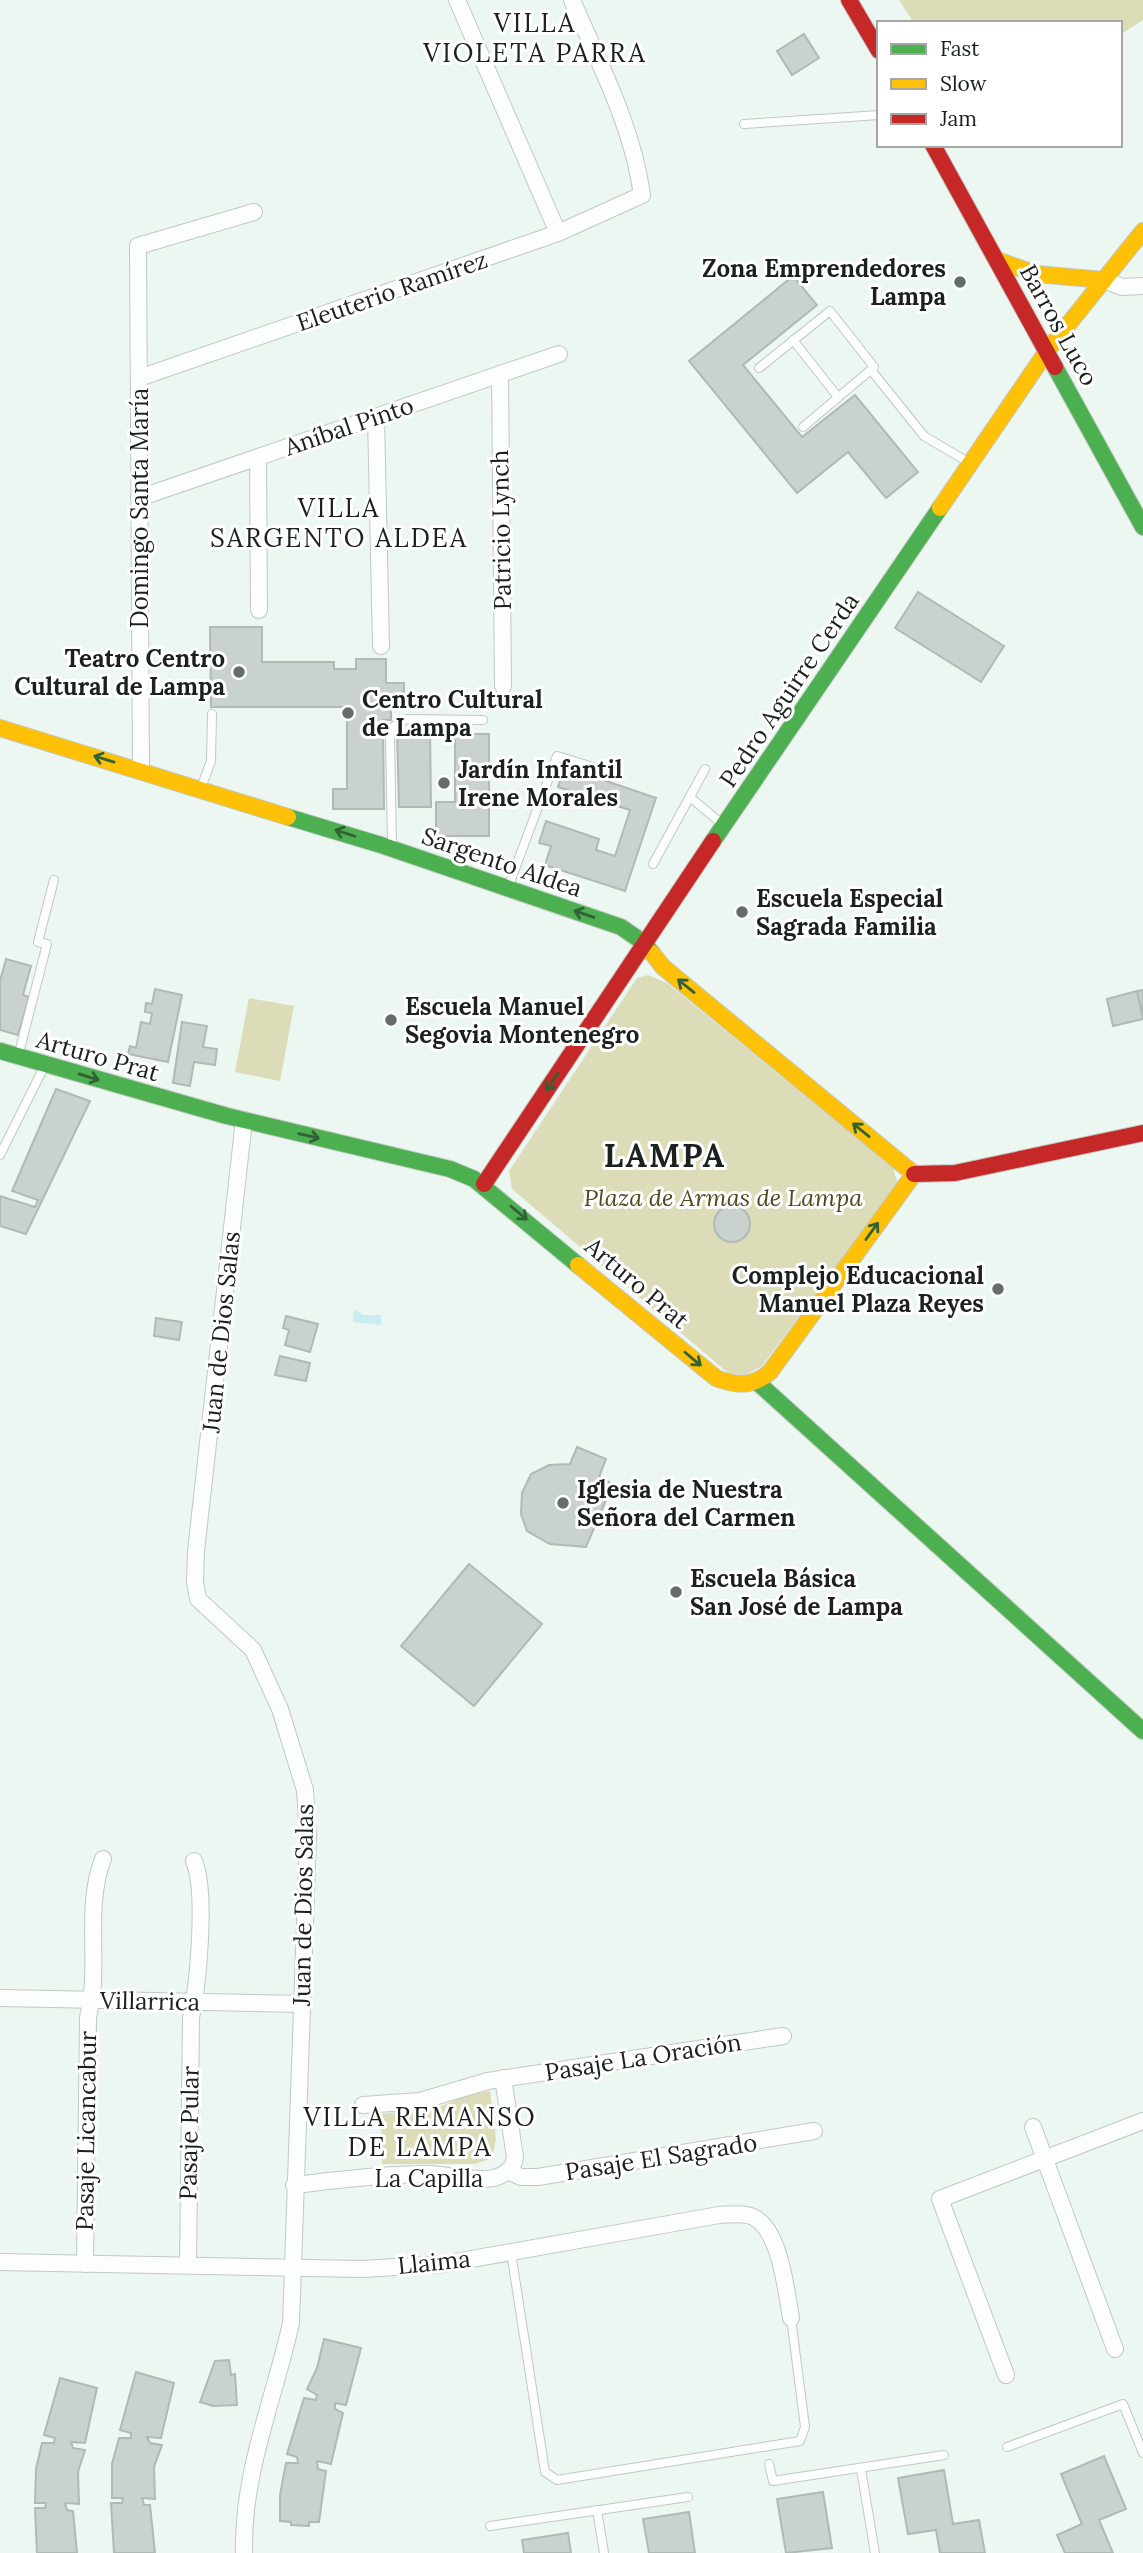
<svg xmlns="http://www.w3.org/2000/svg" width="1143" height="2553" font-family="Lora,serif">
  <rect width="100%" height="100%" fill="#edf7f2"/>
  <g fill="#dcdcb8">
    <polygon points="899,0 1143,0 1143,20 1120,35 1120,23 914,23"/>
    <polygon points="648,975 667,983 893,1168 898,1184 762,1366 745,1375 728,1373 512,1189 509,1171 637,978"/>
    <polygon points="249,998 294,1006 280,1081 235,1072"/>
    <polygon points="490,2091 496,2139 492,2158 475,2164 382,2164 381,2114 440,2107 466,2095"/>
  </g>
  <polygon fill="#caecf4" points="354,1309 363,1315 381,1315 381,1325 353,1322"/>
  <g fill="#cad2cf" stroke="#b1b9b7" stroke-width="2">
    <polygon points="804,34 819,58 792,75 777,51"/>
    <polygon points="793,276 817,305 743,365 802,437 855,395 918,472 886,498 848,452 797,493 689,361"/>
    <polygon points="918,592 1004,646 981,682 895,628"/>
    <polygon points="210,627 262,627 262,662 334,662 334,669 356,669 356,659 386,659 386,683 404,683 404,705 391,705 391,720 383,720 384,809 333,809 333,789 347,789 347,707 211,707"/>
    <polygon points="397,729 430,729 431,807 399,807"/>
    <polygon points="455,734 489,734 489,836 436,836 436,802 455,802"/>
    <polygon points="565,767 656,798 625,891 545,865 551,846 539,843 546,821 599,839 596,850 615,856 630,810 558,787"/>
    <polygon points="6,959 31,966 23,995 29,997 18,1035 0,1030 0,981"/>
    <polygon points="155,989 182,995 168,1062 128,1054 130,1046 136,1048 141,1022 150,1024 152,1013 145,1012 146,1003 152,1004"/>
    <polygon points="1143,990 1143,1012 1142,1012 1137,991"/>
    <polygon points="1137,991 1143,1019 1113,1026 1107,999"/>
    <polygon points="182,1022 207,1026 203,1047 217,1049 215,1065 194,1062 190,1086 173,1083"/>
    <polygon points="56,1089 90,1101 26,1234 0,1226 0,1196 35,1207 38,1200 12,1191"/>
    <circle cx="732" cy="1224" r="18"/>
    <polygon points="286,1316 318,1324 310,1352 285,1345 289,1330 283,1328"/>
    <polygon points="156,1318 182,1322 179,1340 154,1336"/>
    <polygon points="280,1356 310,1363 306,1381 275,1375"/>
    <polygon points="577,1447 606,1459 599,1477 613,1484 586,1547 550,1544 527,1531 521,1514 522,1493 531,1474 549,1465 570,1464"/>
    <polygon points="469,1564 542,1624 474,1706 401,1646"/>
    <polygon points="324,2339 361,2348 346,2405 335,2403 335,2409 343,2413 331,2464 317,2461 318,2469 326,2471 319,2522 309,2522 309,2526 291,2525 291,2522 280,2521 280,2495 286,2463 298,2463 297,2457 287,2454 304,2398 316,2400 317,2395 307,2389 317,2368"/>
    <polygon points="229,2360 231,2375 235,2374 237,2405 213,2406 200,2402 215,2361"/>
    <polygon points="136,2372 174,2383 161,2438 147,2437 150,2443 162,2445 154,2467 155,2499 142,2498 144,2505 150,2505 155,2553 114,2553 111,2503 122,2503 123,2498 112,2498 112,2464 119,2438 131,2438 131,2433 120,2430"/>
    <polygon points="60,2378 97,2388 85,2443 71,2442 73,2448 85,2450 78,2472 79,2504 65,2503 67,2510 73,2511 77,2553 37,2553 35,2508 45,2508 46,2503 35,2503 36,2469 42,2443 54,2443 55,2438 44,2435"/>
    <polygon points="1104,2456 1126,2509 1099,2520 1113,2553 1065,2553 1057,2535 1082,2524 1061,2474"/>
    <polygon points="944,2470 953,2524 979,2520 985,2553 940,2553 936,2530 908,2534 898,2478"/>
    <polygon points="823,2492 832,2548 786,2553 777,2499"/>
    <polygon points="689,2512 695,2553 649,2553 643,2519"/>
    <polygon points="568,2533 571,2553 524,2553 522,2540"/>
  </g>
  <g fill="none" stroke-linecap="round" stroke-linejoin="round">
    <g stroke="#c0c8c4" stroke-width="10">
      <g id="lane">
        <polyline points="744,124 879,115"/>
        <polyline points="793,340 838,397"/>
        <polyline points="759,368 830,311 874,367"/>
        <polyline points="871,370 924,436 968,462"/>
        <polyline points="803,427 873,368"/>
        <polyline points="201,788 211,761 212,714"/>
        <polyline points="690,797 722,824"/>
        <polyline points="392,845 390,737 394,726 407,719 483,720"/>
        <polyline points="653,864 705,769"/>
        <polyline points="509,885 557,756 603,770"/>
        <polyline points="19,1053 47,944 38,942 54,880"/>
        <polyline points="0,1155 44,1067"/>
        <polyline points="511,2252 545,2472 557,2480 800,2441 805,2427 791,2318"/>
        <polyline points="1007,2447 1123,2404 1143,2453"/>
        <polyline points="769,2464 773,2481 944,2455"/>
        <polyline points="861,2469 875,2553"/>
        <polyline points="597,2510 604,2553"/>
        <polyline points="490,2526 688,2497"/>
      </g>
    </g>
    <g stroke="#c0c8c4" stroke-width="18">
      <g id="street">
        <polyline points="457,0 558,233"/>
        <polyline points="1104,280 1122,287 1143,286"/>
        <polyline points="500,374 503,686"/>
        <path d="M 139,378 L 558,233 L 642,195 C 633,127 599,63 572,0"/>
        <polyline points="376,417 381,646"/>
        <polyline points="258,458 259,610"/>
        <polyline points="139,498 559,354"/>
        <polyline points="141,770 138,246 254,212"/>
        <polyline points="0,1998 301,2004"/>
        <polyline points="363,2105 420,2101 488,2081 783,2036"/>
        <polyline points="1033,2127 1115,2349"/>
        <polyline points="508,2171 521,2177 538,2177 814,2131"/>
        <path d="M 294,2185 C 339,2180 385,2174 429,2174 C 449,2175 474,2182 494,2178 C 505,2175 514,2168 515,2157 L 503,2078"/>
        <path d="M 0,2262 L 363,2269 L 444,2264 L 719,2215 C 727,2215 738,2213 747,2215 C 780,2221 786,2291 791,2318"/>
        <path d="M 85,2264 L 88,2018 C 90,2006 93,1993 93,1980 C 95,1940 88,1898 103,1859"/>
        <path d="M 188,2265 L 191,2018 C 198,1984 207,1892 194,1861"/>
        <polyline points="1006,2375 940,2199 1143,2121"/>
        <path d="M 244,2553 C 242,2473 274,2400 291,2323 L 308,1837 L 305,1790 L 280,1709 L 253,1650 L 198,1599 L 195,1582 L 196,1551 L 244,1120"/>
      </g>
    </g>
    <g stroke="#c0c8c4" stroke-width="18">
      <g id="fast">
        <polyline points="1055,367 1143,527"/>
        <polyline points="288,817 381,845 621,927 644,943 652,953"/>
        <polyline points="713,841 940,508"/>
        <polyline points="0,1051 227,1116 450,1169 474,1179 578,1265"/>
        <polyline points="757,1382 1143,1731"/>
      </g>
    </g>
    <g stroke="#c0c8c4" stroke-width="18">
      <g id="slow">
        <polyline points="997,260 1036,274 1104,280"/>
        <polyline points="1047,351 1143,231"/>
        <polyline points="940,508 1047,351"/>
        <polyline points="0,728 288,817"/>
        <polyline points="652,953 663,967 914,1174"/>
        <path d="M 578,1265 L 716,1378 C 736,1386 753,1387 770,1372 L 914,1174"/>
      </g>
    </g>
    <g stroke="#c0c8c4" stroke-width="18">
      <g id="jam">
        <polyline points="849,0 879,51"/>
        <polyline points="933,145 1055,367"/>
        <polyline points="914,1174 955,1173 1143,1133"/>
        <polyline points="484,1184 713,841"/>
      </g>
    </g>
    <use href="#lane" stroke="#fcfefd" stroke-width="8"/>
    <use href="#street" stroke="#fcfefd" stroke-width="16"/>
    <use href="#fast" stroke="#4caf50" stroke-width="16"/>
    <use href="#slow" stroke="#ffc107" stroke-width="16"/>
    <use href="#jam" stroke="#c62828" stroke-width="16"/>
  </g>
  <defs><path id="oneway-shaft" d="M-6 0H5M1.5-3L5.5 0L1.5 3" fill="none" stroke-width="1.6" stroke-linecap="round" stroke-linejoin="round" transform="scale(1.75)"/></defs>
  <g stroke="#316134">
    <use href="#oneway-shaft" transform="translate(104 759) rotate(-163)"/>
    <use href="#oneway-shaft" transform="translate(345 833) rotate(-162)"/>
    <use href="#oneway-shaft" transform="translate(584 914) rotate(-161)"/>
    <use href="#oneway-shaft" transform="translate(686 986) rotate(-141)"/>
    <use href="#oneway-shaft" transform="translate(89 1077) rotate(17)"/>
    <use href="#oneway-shaft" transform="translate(552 1082) rotate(124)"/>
    <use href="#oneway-shaft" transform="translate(861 1130) rotate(-141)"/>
    <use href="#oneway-shaft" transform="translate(309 1136) rotate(13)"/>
    <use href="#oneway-shaft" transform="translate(519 1213) rotate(40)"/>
    <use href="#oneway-shaft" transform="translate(872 1231) rotate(-54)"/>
    <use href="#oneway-shaft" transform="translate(693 1359) rotate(40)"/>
  </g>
  <g fill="#646d68" stroke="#fff" stroke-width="2.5">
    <circle cx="960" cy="282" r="7"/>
    <circle cx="239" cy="672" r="7"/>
    <circle cx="348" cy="713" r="7"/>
    <circle cx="444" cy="783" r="7"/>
    <circle cx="742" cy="912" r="7"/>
    <circle cx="391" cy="1020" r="7"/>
    <circle cx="998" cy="1289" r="7"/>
    <circle cx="563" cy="1503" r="7"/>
    <circle cx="676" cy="1592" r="7"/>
  </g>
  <g text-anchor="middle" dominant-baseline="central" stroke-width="6" stroke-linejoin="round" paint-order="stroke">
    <g font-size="24" font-weight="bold" fill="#1b221e" stroke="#fff" text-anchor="start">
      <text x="946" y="268" text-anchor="end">Zona Emprendedores<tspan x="946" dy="28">Lampa</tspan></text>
      <text x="225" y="658" text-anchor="end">Teatro Centro<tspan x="225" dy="28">Cultural de Lampa</tspan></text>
      <text x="362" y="699">Centro Cultural<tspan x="362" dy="28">de Lampa</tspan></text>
      <text x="458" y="769">Jardín Infantil<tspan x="458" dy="28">Irene Morales</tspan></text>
      <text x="756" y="898">Escuela Especial<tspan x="756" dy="28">Sagrada Familia</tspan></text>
      <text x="405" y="1006">Escuela Manuel<tspan x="405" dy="28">Segovia Montenegro</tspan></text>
      <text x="984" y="1275" text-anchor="end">Complejo Educacional<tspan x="984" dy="28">Manuel Plaza Reyes</tspan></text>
      <text x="577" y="1489">Iglesia de Nuestra<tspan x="577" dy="28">Señora del Carmen</tspan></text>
      <text x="690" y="1578">Escuela Básica<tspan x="690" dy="28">San José de Lampa</tspan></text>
    </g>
    <g font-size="24" fill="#1b221e" stroke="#fff">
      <text transform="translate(392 291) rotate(-19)">Eleuterio Ramírez</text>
      <text transform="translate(1059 325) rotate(61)">Barros Luco</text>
      <text transform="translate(349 426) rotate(-19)">Aníbal Pinto</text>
      <text transform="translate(139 508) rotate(-90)">Domingo Santa María</text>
      <text transform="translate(501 530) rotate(-91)">Patricio Lynch</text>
      <text transform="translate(789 690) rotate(-56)">Pedro Aguirre Cerda</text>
      <text transform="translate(502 862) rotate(19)">Sargento Aldea</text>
      <text transform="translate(98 1056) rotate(16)">Arturo Prat</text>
      <text transform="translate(637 1283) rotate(40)">Arturo Prat</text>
      <text transform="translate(221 1332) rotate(-84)">Juan de Dios Salas</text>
      <text transform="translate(303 1905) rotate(-89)">Juan de Dios Salas</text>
      <text transform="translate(150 2001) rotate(1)">Villarrica</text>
      <text transform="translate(643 2057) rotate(-9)">Pasaje La Oración</text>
      <text transform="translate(86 2131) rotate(-89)">Pasaje Licancabur</text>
      <text transform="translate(189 2133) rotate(-89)">Pasaje Pular</text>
      <text transform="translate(661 2157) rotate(-9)">Pasaje El Sagrado</text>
      <text x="429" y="2178">La Capilla</text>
      <text transform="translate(434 2262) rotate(-6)">Llaima</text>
    </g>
    <g font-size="24" font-style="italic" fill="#504a20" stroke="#fff">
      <text x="723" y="1197">Plaza de Armas de Lampa</text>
    </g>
    <g font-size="26" letter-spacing="2" fill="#1b221e" stroke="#fff">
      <text x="535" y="22">VILLA<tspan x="535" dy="30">VIOLETA PARRA</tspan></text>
      <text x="339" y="507">VILLA<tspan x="339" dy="30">SARGENTO ALDEA</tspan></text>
      <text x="420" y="2116">VILLA REMANSO<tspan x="420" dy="30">DE LAMPA</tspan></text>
    </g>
    <g font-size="32" font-weight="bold" letter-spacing="2" fill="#1b221e" stroke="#fff">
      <text x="665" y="1155">LAMPA</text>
    </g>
  </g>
  <rect x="877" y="21" width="245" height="126" fill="#ffffff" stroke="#a4a7a5" stroke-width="2"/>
  <rect x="891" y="44" width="35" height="10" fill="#4caf50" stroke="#a4a7a5" stroke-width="2"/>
  <text x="940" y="56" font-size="21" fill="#1b221e">Fast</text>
  <rect x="891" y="79" width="35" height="10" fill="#ffc107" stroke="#a4a7a5" stroke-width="2"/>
  <text x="940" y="91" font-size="21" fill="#1b221e">Slow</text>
  <rect x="891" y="114" width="35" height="10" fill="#c62828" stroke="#a4a7a5" stroke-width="2"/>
  <text x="940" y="126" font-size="21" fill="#1b221e">Jam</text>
</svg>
